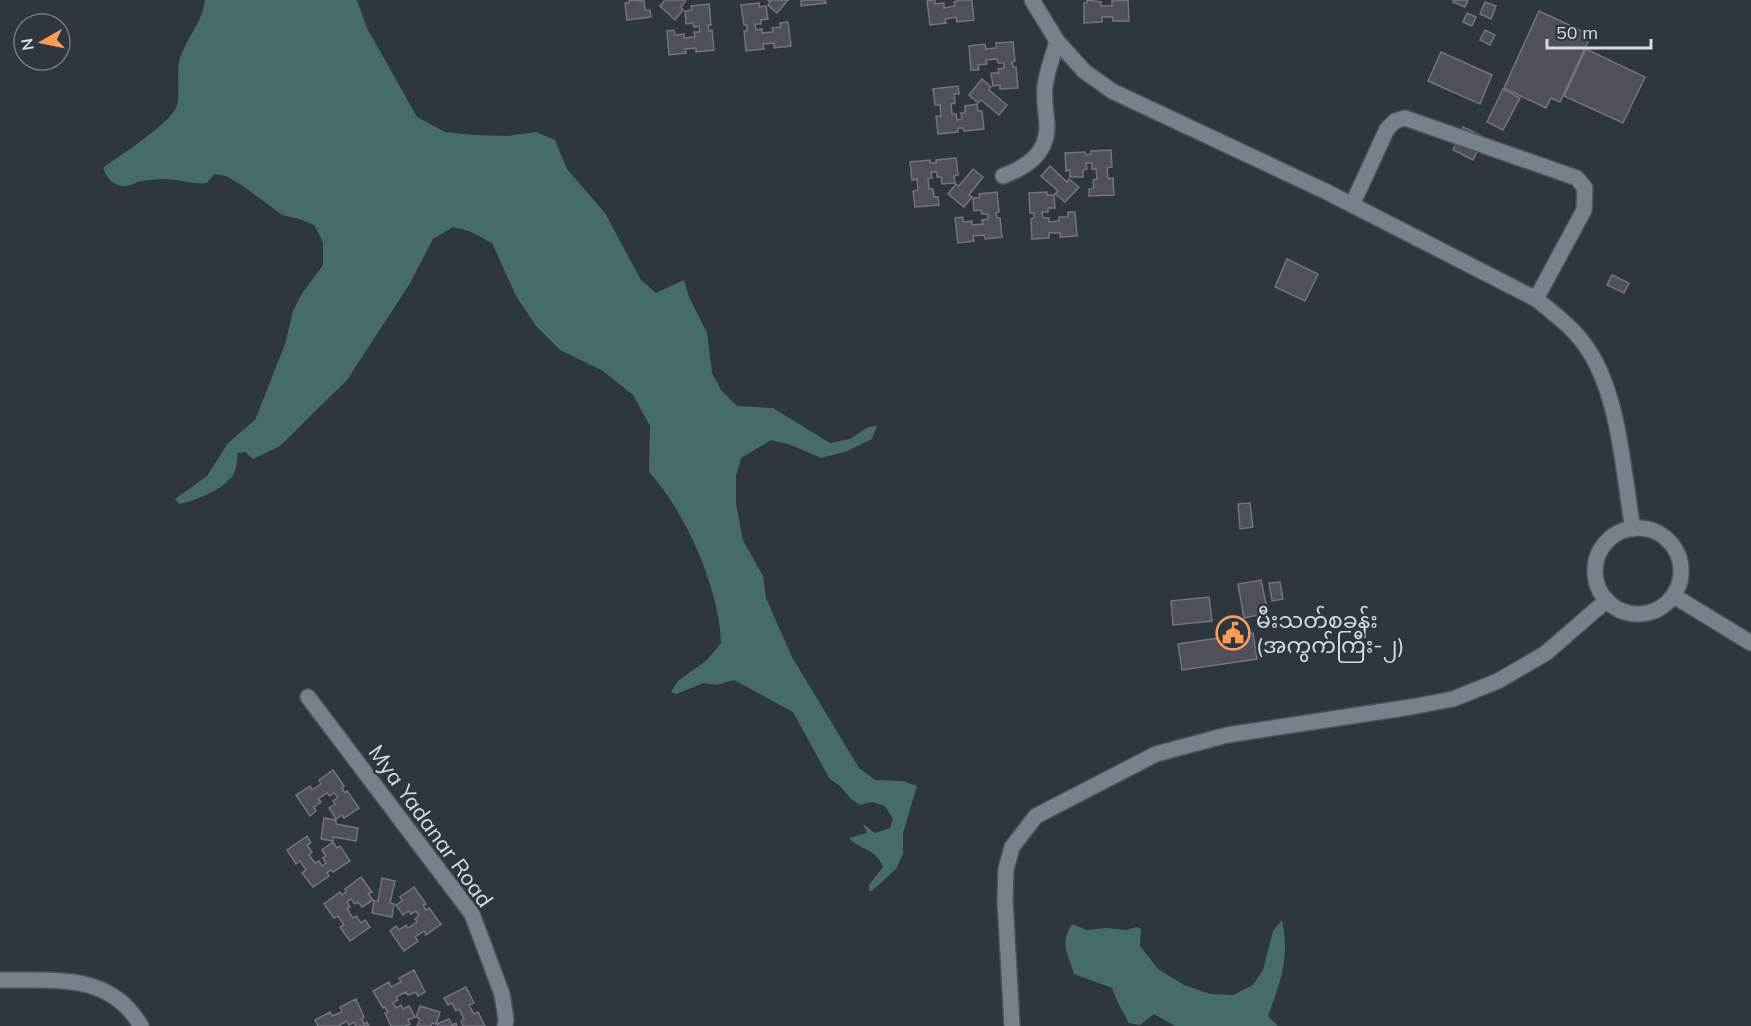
<svg xmlns="http://www.w3.org/2000/svg" width="1751" height="1026" font-family="Mulish,'Noto Sans Myanmar',sans-serif">
  <rect width="100%" height="100%" fill="#2e3640"/>
  <g fill="#456c68">
    <path d="M 205,0 L 357,0 L 367,28 L 417,117 L 445,132 L 474,135 L 507,136 L 536,132 L 555,140 L 567,169 L 605,213 L 641,280 L 656,293 L 684,280 L 689,297 L 707,333 L 712,373 L 721,390 L 737,406 L 773,408 L 830,443 L 850,439 L 868,427 L 877,426 L 872,439 L 845,452 L 821,458 L 791,445 L 771,440 L 741,458 L 736,476 L 736,504 L 743,540 L 763,576 L 766,598 L 792,657 L 859,768 L 875,780 L 903,781 L 917,786 L 903,833 L 903,854 L 896,869 L 873,890 L 869,891 L 869,885 L 883,867 C 876,848 861,851 849,838 L 867,833 L 863,824 L 875,833 L 890,828 L 893,819 L 885,806 L 872,802 L 860,805 L 851,799 L 840,786 L 829,778 L 793,712 L 734,680 L 717,685 L 704,683 L 676,694 L 671,692 L 678,681 L 707,660 L 721,643 C 720,590 685,511 649,472 L 650,426 L 633,395 L 603,371 L 560,350 L 536,326 L 516,296 L 492,243 L 469,231 L 453,227 L 433,239 L 409,285 L 347,380 L 280,446 L 253,459 L 245,452 L 238,453 C 237,458 237,466 235,471 C 229,488 195,501 179,504 L 175,499 L 207,476 L 228,443 L 255,420 L 285,344 L 293,311 L 301,295 L 323,265 L 323,242 L 314,225 L 299,219 L 282,215 L 243,186 L 226,176 L 214,174 L 207,183 C 192,185 180,179 165,179 C 157,179 148,180 141,181 C 131,184 128,188 118,185 C 110,182 106,176 103,168 C 119,156 173,122 177,105 C 181,89 175,71 181,55 C 189,35 202,22 205,0 Z"/>
    <path d="M 1282,920 C 1290,957 1281,981 1268,1016 L 1278,1026 L 1175,1026 L 1154,1014 L 1140,1025 L 1129,1023 L 1118,1003 L 1112,988 L 1074,974 C 1068,953 1059,945 1072,924 L 1087,930 L 1106,928 L 1126,930 L 1137,927 L 1141,929 L 1140,946 L 1158,969 L 1184,985 L 1210,994 L 1233,995 L 1253,985 L 1263,970 L 1273,931 Z"/>
  </g>
  <g fill="#50505c" stroke="#737381" stroke-width="1.5">
    <polygon points="629,0 644,1 645,10 650,10 651,17 627,20 625,3 629,3"/>
    <polygon points="665,0 686,0 681,7 683,10 675,20 660,6"/>
    <polygon points="768,0 788,0 777,13 768,5 770,2"/>
    <polygon points="801,0 825,0 826,3 801,6"/>
    <polygon points="935,0 935,4 944,3 944,8 955,6 954,2 960,0 972,0 974,20 957,22 956,17 945,19 946,23 930,25 927,1"/>
    <polygon points="1087,0 1101,2 1101,6 1112,6 1112,1 1128,0 1129,21 1113,21 1113,17 1102,17 1102,22 1084,23 1084,3 1087,3"/>
    <polygon points="1453,0 1468,0 1465,7 1453,2"/>
    <polygon points="1485,2 1496,6 1491,19 1480,14"/>
    <polygon points="759,3 759,7 766,6 768,19 761,20 761,24 755,24 756,30 762,29 762,33 773,32 772,28 781,27 780,23 788,22 791,46 774,48 774,43 763,44 764,49 746,51 744,31 747,31 747,25 744,25 741,5"/>
    <polygon points="709,4 711,25 708,25 709,31 712,30 714,50 696,52 696,48 685,49 686,53 669,55 667,31 674,30 675,35 684,34 684,38 695,37 694,32 700,32 699,26 694,27 693,23 686,24 685,11 692,10 691,6"/>
    <polygon points="1539,11 1591,35 1560,102 1551,98 1546,108 1504,88"/>
    <polygon points="1467,13 1476,17 1472,26 1463,22"/>
    <polygon points="1485,30 1495,35 1490,45 1480,40"/>
    <polygon points="1013,42 1015,61 1012,62 1013,67 1016,67 1018,88 1000,89 1000,85 993,86 991,73 999,73 998,69 1004,68 1004,63 998,63 997,59 986,60 987,64 978,65 979,70 971,70 969,46 985,44 986,49 996,48 996,43"/>
    <polygon points="1586,49 1645,77 1623,123 1564,96"/>
    <polygon points="1441,52 1492,75 1480,104 1428,81"/>
    <polygon points="982,79 991,87 989,90 1007,105 999,115 981,100 978,103 969,95"/>
    <polygon points="958,86 959,94 954,94 955,103 951,104 952,114 956,114 957,120 962,119 961,113 965,113 965,106 977,104 978,111 982,111 984,129 964,131 963,128 958,128 958,132 938,134 936,116 941,116 940,105 935,105 933,89"/>
    <polygon points="1503,89 1520,98 1503,130 1487,122"/>
    <polygon points="1463,127 1484,137 1473,160 1453,150"/>
    <polygon points="1111,150 1112,167 1107,168 1108,179 1113,178 1114,195 1089,196 1089,189 1094,188 1093,180 1097,179 1096,169 1092,169 1092,163 1086,163 1087,169 1083,170 1083,177 1070,177 1070,170 1066,171 1065,153 1085,152 1086,155 1091,154 1091,151"/>
    <polygon points="956,158 958,175 954,176 955,183 942,184 941,177 937,177 937,172 931,172 932,178 928,178 929,189 933,189 934,197 938,197 939,205 915,207 913,191 918,190 917,179 912,180 910,162 930,160 930,163 936,163 936,160"/>
    <polygon points="1050,166 1067,182 1069,179 1079,187 1065,202 1055,194 1058,191 1041,176"/>
    <polygon points="973,169 983,177 969,195 972,197 964,207 948,194 956,184 959,186"/>
    <polygon points="997,192 999,212 996,213 997,218 1000,218 1002,237 985,239 984,235 973,236 974,241 958,243 955,218 963,217 963,222 972,221 972,225 983,224 982,220 988,219 988,214 982,214 981,210 974,211 973,198 980,198 979,194"/>
    <polygon points="1047,192 1047,195 1054,195 1055,208 1048,208 1048,212 1042,212 1043,218 1049,218 1049,222 1059,221 1059,217 1068,217 1068,212 1075,212 1077,236 1060,237 1060,233 1049,233 1049,238 1032,239 1031,219 1034,218 1034,213 1030,213 1029,193"/>
    <polygon points="1287,259 1318,274 1305,301 1275,287"/>
    <polygon points="1612,275 1629,283 1624,293 1607,285"/>
    <polygon points="1250,503 1253,527 1240,529 1238,504"/>
    <polygon points="1261,580 1268,613 1244,618 1238,584"/>
    <polygon points="1280,582 1283,599 1272,601 1269,583"/>
    <polygon points="1209,597 1212,621 1173,625 1171,601"/>
    <polygon points="1253,633 1257,659 1182,670 1178,644"/>
    <polygon points="333,770 344,786 342,788 345,793 347,791 359,808 344,818 342,815 336,819 329,808 335,804 333,801 338,797 334,793 330,796 327,793 318,799 321,802 314,807 316,811 310,816 296,795 310,786 312,790 321,784 319,780"/>
    <polygon points="324,818 336,820 336,824 358,828 356,841 333,837 333,841 321,839"/>
    <polygon points="307,836 311,843 307,845 312,852 309,855 315,863 319,861 322,866 326,863 323,858 326,856 322,850 333,842 337,848 340,846 350,861 333,872 331,870 327,873 329,876 313,887 302,873 306,870 300,861 296,864 287,850"/>
    <polygon points="361,877 372,892 368,894 373,900 362,907 358,902 355,904 351,899 347,902 350,907 347,909 353,918 356,916 361,923 365,920 370,927 350,941 340,927 344,925 338,916 334,918 324,904 340,892 342,895 346,892 345,889"/>
    <polygon points="382,878 395,881 390,903 394,904 392,917 372,913 374,901 378,901"/>
    <polygon points="414,887 426,904 423,905 426,910 429,908 441,924 426,935 424,931 415,937 418,941 404,951 390,931 396,926 399,930 406,925 408,928 417,922 415,919 419,915 416,911 411,914 409,911 403,915 396,905 402,901 400,897"/>
    <polygon points="414,970 425,992 418,996 416,992 408,995 406,992 396,997 398,1000 393,1003 396,1008 401,1005 403,1009 409,1006 415,1017 408,1020 410,1024 405,1026 391,1026 385,1013 388,1012 385,1007 383,1008 373,991 389,982 391,987 401,982 399,978"/>
    <polygon points="466,987 474,1003 469,1005 474,1014 478,1012 485,1026 463,1026 461,1021 464,1019 459,1009 456,1011 452,1003 448,1005 444,998"/>
    <polygon points="356,999 364,1017 362,1019 364,1024 367,1022 369,1026 356,1026 354,1022 349,1025 347,1021 338,1026 318,1026 315,1020 330,1012 332,1016 342,1012 340,1007"/>
    <polygon points="420,1006 440,1012 436,1024 432,1023 431,1026 417,1026 420,1019 416,1017"/>
    <polygon points="449,1019 452,1025 456,1023 457,1026 438,1026 437,1024"/>
  </g>
  <g fill="none" stroke-linecap="round" stroke-linejoin="round">
    <g stroke="#4b525a" stroke-width="18">
      <g id="minor">
        <path d="M 1032,0 L 1057,41 L 1084,71 L 1112,91 L 1325,191 L 1536,299 C 1556,315 1576,330 1589,351 C 1620,399 1623,473 1633,529"/>
        <path d="M 1003,176 C 1026,167 1046,155 1047,128 C 1047,114 1043,100 1045,86 C 1047,71 1053,56 1057,41"/>
        <polyline points="1352,205 1387,129 1395,121 1405,118 1577,178 1585,188 1584,210 1536,299"/>
        <circle cx="1638" cy="571" r="43"/>
        <polyline points="1674,596 1751,643"/>
        <polyline points="308,697 472,914 502,994 506,1019 505,1026"/>
        <path d="M 0,980 C 54,981 110,972 141,1026"/>
        <polyline points="1012,1026 1005,900 1006,869 1012,847 1036,816 1156,754 1227,735 1411,707 1453,699 1498,681 1546,653 1607,600"/>
      </g>
    </g>
    <use href="#minor" stroke="#77818c" stroke-width="15"/>
  </g>
  <defs>
    <g id="civic-ring" transform="scale(1.725)"><circle r="9.5" fill="#2e3640" stroke="#fc9d53" stroke-width="1.5"/><path d="M-.6-6.5H3V-4.5H.6V-3L4-1V1h2V6H-6V1h2V-1L-.6-3ZM-1.2 2.5V6h2.4V2.5Z" fill="#fc9d53"/></g>
  </defs>
  <g fill-rule="evenodd">
    <use href="#civic-ring" x="1233" y="633"/>
  </g>
  <g text-anchor="middle" dominant-baseline="central" stroke-width="5" stroke-linejoin="round" paint-order="stroke">
    <g font-size="22" fill="#d5dae1" stroke="#2e3640" text-anchor="start">
      <text x="1256" y="620">မီးသတ်စခန်း<tspan x="1256" dy="25">(အကွက်ကြီး-၂)</tspan></text>
    </g>
    <g font-size="22" fill="#d5dae1" stroke="#2e3640">
      <text transform="translate(431 826) rotate(54)">Mya Yadanar Road</text>
    </g>
  </g>
  <g transform="translate(42 42) rotate(261)"><circle r="28" fill="#2e3640" stroke="#717880" stroke-width="1.5"/>
  <path d="M0-4.5L10 22L0 15L-10 22Z" fill="#fc9d53"/>
  <text y="-9" font-size="16" font-weight="bold" text-anchor="middle" fill="#d5dae1">N</text>
  </g>
  <path d="M1547 39v9h104v-9" fill="none" stroke="#d5dae1" stroke-width="3"/>
  <text x="1556" y="39" font-size="18" fill="#d5dae1" stroke="#2e3640" stroke-width="4.5" paint-order="stroke">50 m</text>
</svg>
